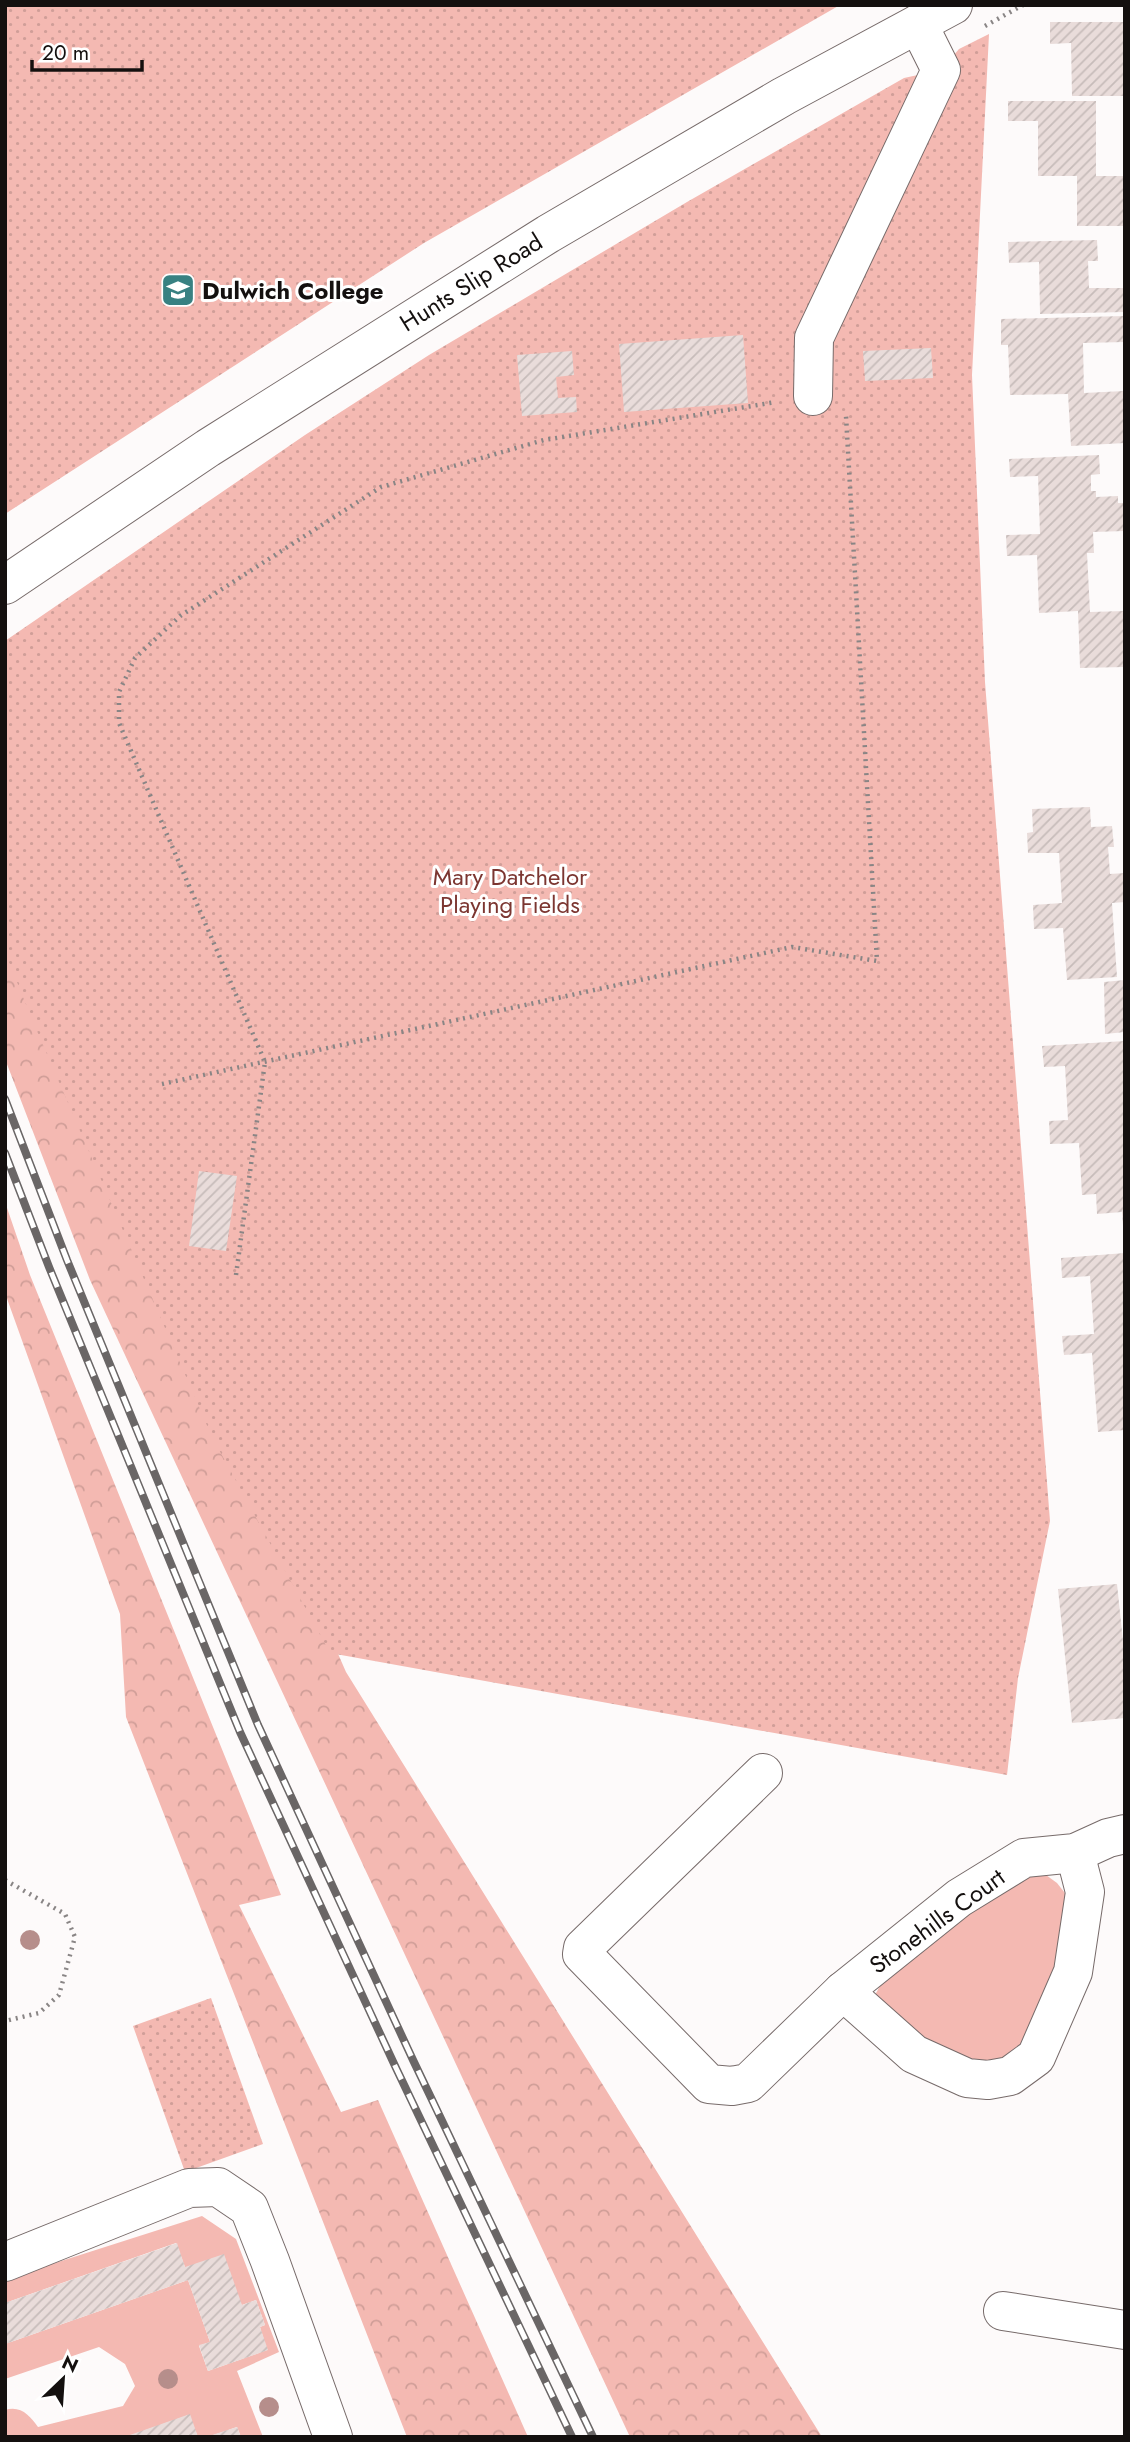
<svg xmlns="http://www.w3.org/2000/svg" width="1130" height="2442" font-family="Jost,sans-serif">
  <defs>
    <pattern id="forest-crowns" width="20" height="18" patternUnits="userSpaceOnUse" patternTransform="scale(1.75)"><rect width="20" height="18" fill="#f4b9b2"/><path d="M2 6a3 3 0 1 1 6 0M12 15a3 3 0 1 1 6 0" fill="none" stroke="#d09e98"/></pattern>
    <pattern id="park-dots" width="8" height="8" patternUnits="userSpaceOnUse" patternTransform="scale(1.75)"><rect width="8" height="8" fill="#f4b9b2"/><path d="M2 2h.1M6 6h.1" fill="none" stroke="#d09e98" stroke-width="1.8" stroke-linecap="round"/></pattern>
    <pattern id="building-hatch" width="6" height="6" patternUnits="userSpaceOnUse" patternTransform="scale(1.75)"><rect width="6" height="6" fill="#e9dcda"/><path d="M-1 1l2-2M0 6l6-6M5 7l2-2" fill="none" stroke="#c7bcba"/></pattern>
  </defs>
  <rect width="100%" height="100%" fill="#fdfafa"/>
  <g fill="#f4b9b2">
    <polygon points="1046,1875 1057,1883 1068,1897 1070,1932 1018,2051 996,2065 960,2059 929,2045 875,1995 881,1984 955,1917 1027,1876"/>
    <path d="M 202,2216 L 236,2239 L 279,2352 L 237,2371 L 263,2437 L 241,2437 L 237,2427 L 208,2437 L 198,2437 L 189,2415 L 126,2437 L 5,2437 L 5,2410 C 21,2405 30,2416 38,2427 L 123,2406 L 135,2386 L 125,2364 L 99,2347 L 5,2379 L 5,2344 L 188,2280 L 210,2342 L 199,2346 L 208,2371 L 267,2350 L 260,2327 L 265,2325 L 256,2300 L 242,2305 L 185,2267 L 176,2243 L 5,2303 L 5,2279 Z"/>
  </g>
  <g fill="url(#forest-crowns)">
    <polygon points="5,893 346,1672 822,2437 630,2437 90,1280 5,1059"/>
    <polygon points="5,1202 30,1275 281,1895 239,1905 341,2112 378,2100 528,2437 407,2437 126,1717 120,1614 5,1293"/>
  </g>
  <g fill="url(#park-dots)">
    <polygon points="5,5 840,5 424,243 5,514"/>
    <polygon points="989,34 972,375 985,682 1050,1521 1018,1678 1007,1775 330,1653 212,1437 31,1017 5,952 5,641 305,435 429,355 687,202 904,78 941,70 959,49"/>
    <polygon points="211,1998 263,2144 185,2172 133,2026"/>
  </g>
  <g fill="url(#building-hatch)">
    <polygon points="1050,22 1125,22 1125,96 1072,96 1071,43 1050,44"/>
    <polygon points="1008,101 1096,101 1096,176 1125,176 1125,226 1077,226 1077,176 1038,176 1038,121 1008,121"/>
    <polygon points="1097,240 1098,261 1088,261 1089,288 1125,288 1125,312 1040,314 1039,262 1009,263 1008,242"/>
    <polygon points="1125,316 1125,342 1083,343 1084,393 1124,391 1125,443 1071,446 1068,394 1010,395 1008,345 1001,345 1001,319"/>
    <polygon points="743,335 748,403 624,412 619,344"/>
    <polygon points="931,348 933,378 865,381 863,351"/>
    <polygon points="572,351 574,375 556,377 558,398 576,397 577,412 522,416 517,355"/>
    <polygon points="1099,455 1100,474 1091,475 1091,491 1096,491 1096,497 1118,496 1118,503 1125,503 1125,531 1093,532 1094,553 1087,553 1090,612 1125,611 1125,667 1080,668 1078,611 1039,613 1037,555 1007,556 1006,535 1040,534 1038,476 1010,477 1009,459"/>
    <polygon points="1090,807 1091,827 1112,826 1114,847 1108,847 1110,874 1125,873 1125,902 1112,903 1117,977 1067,980 1063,928 1034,929 1033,905 1062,903 1059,853 1028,853 1027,833 1033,832 1032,809"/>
    <polygon points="1125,980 1125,1032 1105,1034 1104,982"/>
    <polygon points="1125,1041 1125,1226 1123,1226 1122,1212 1097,1214 1096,1194 1082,1195 1079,1143 1050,1144 1049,1121 1068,1120 1065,1066 1044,1067 1042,1046"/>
    <polygon points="199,1171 237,1176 226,1251 189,1246"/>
    <polygon points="1125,1253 1125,1430 1098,1432 1092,1353 1064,1355 1062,1336 1094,1334 1090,1276 1062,1278 1061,1258"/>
    <polygon points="1117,1584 1125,1660 1125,1718 1072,1723 1058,1589"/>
    <polygon points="177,2243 185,2267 224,2254 242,2305 256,2300 265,2325 260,2327 268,2350 208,2371 199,2345 210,2342 188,2280 5,2344 5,2303"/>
    <polygon points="190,2414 198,2437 127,2437 127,2436"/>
    <polygon points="237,2427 241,2437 209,2437 209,2436"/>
  </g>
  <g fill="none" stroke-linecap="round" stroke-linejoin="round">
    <g stroke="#776b6a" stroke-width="40">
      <g id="minor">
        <polyline points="813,396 814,338 941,70 918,24"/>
        <polyline points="5,585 208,448 548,234 784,96 953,5"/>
        <polyline points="763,1773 583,1948 582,1954 709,2084 732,2086 748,2083 843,1991 959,1898 1024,1858 1075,1853 1108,1838 1125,1834"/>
        <polyline points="843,1991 914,2054 967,2078 988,2080 1010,2076 1036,2057 1073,1972 1085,1892 1075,1853"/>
        <polyline points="5,2262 189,2188 218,2187 249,2208 270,2261 333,2437"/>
        <polyline points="1003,2311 1125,2330"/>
      </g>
    </g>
    <g stroke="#898585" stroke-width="4.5" stroke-dasharray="2 5" stroke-linecap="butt">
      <polyline points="985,26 1023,5"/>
      <polyline points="162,1084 792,947 877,961 846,416"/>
      <polyline points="236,1275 265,1062 119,723 119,692 135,658 180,616 381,487 544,440 776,402"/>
      <polyline points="5,1880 65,1914 75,1937 59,1995 39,2013 5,2021"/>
    </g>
    <use href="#minor" stroke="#fff" stroke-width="38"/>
    <g stroke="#6a6666" stroke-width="8">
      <g id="rail">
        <polyline points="5,1099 67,1260 258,1725 413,2060 593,2437"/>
        <polyline points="5,1153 49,1267 240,1732 396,2068 572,2437"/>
      </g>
    </g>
    <use href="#rail" stroke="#fff" stroke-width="5" stroke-dasharray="16" stroke-linecap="butt"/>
  </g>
  <g fill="#b68e8b">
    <circle cx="30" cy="1940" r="10"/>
    <circle cx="168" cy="2379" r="10"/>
    <circle cx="269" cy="2407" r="10"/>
  </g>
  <defs>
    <g id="school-square" transform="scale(1.75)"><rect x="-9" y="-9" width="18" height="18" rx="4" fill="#388182" stroke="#fff"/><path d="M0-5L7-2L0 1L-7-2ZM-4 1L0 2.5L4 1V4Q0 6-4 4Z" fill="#fff"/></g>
  </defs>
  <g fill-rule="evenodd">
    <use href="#school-square" x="178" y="290"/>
  </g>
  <g text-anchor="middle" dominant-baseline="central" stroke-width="6" stroke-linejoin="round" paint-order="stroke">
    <g font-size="24" fill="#14100f" stroke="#fff">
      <text transform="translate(471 282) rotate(-32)">Hunts Slip Road</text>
      <text transform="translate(937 1921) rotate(-36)">Stonehills Court</text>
    </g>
    <g font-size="24" font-weight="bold" fill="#14100f" stroke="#fff" text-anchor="start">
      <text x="202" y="290">Dulwich College</text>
    </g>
    <g font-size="24" fill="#7c3631" stroke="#fff">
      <text x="510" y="876">Mary Datchelor<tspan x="510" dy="28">Playing Fields</tspan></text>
    </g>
  </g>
  <rect width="1130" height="2442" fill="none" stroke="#14100f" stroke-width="14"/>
  <g transform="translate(63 2379) rotate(25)" stroke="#ffffff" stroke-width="5" paint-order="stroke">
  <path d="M0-5L12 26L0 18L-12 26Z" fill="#14100f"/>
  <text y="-10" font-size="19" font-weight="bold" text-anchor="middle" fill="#14100f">N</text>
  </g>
  <path d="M32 60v10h110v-10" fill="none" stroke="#14100f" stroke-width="3.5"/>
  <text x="42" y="60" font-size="21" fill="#14100f" stroke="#ffffff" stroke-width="5" paint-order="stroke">20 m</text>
</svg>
